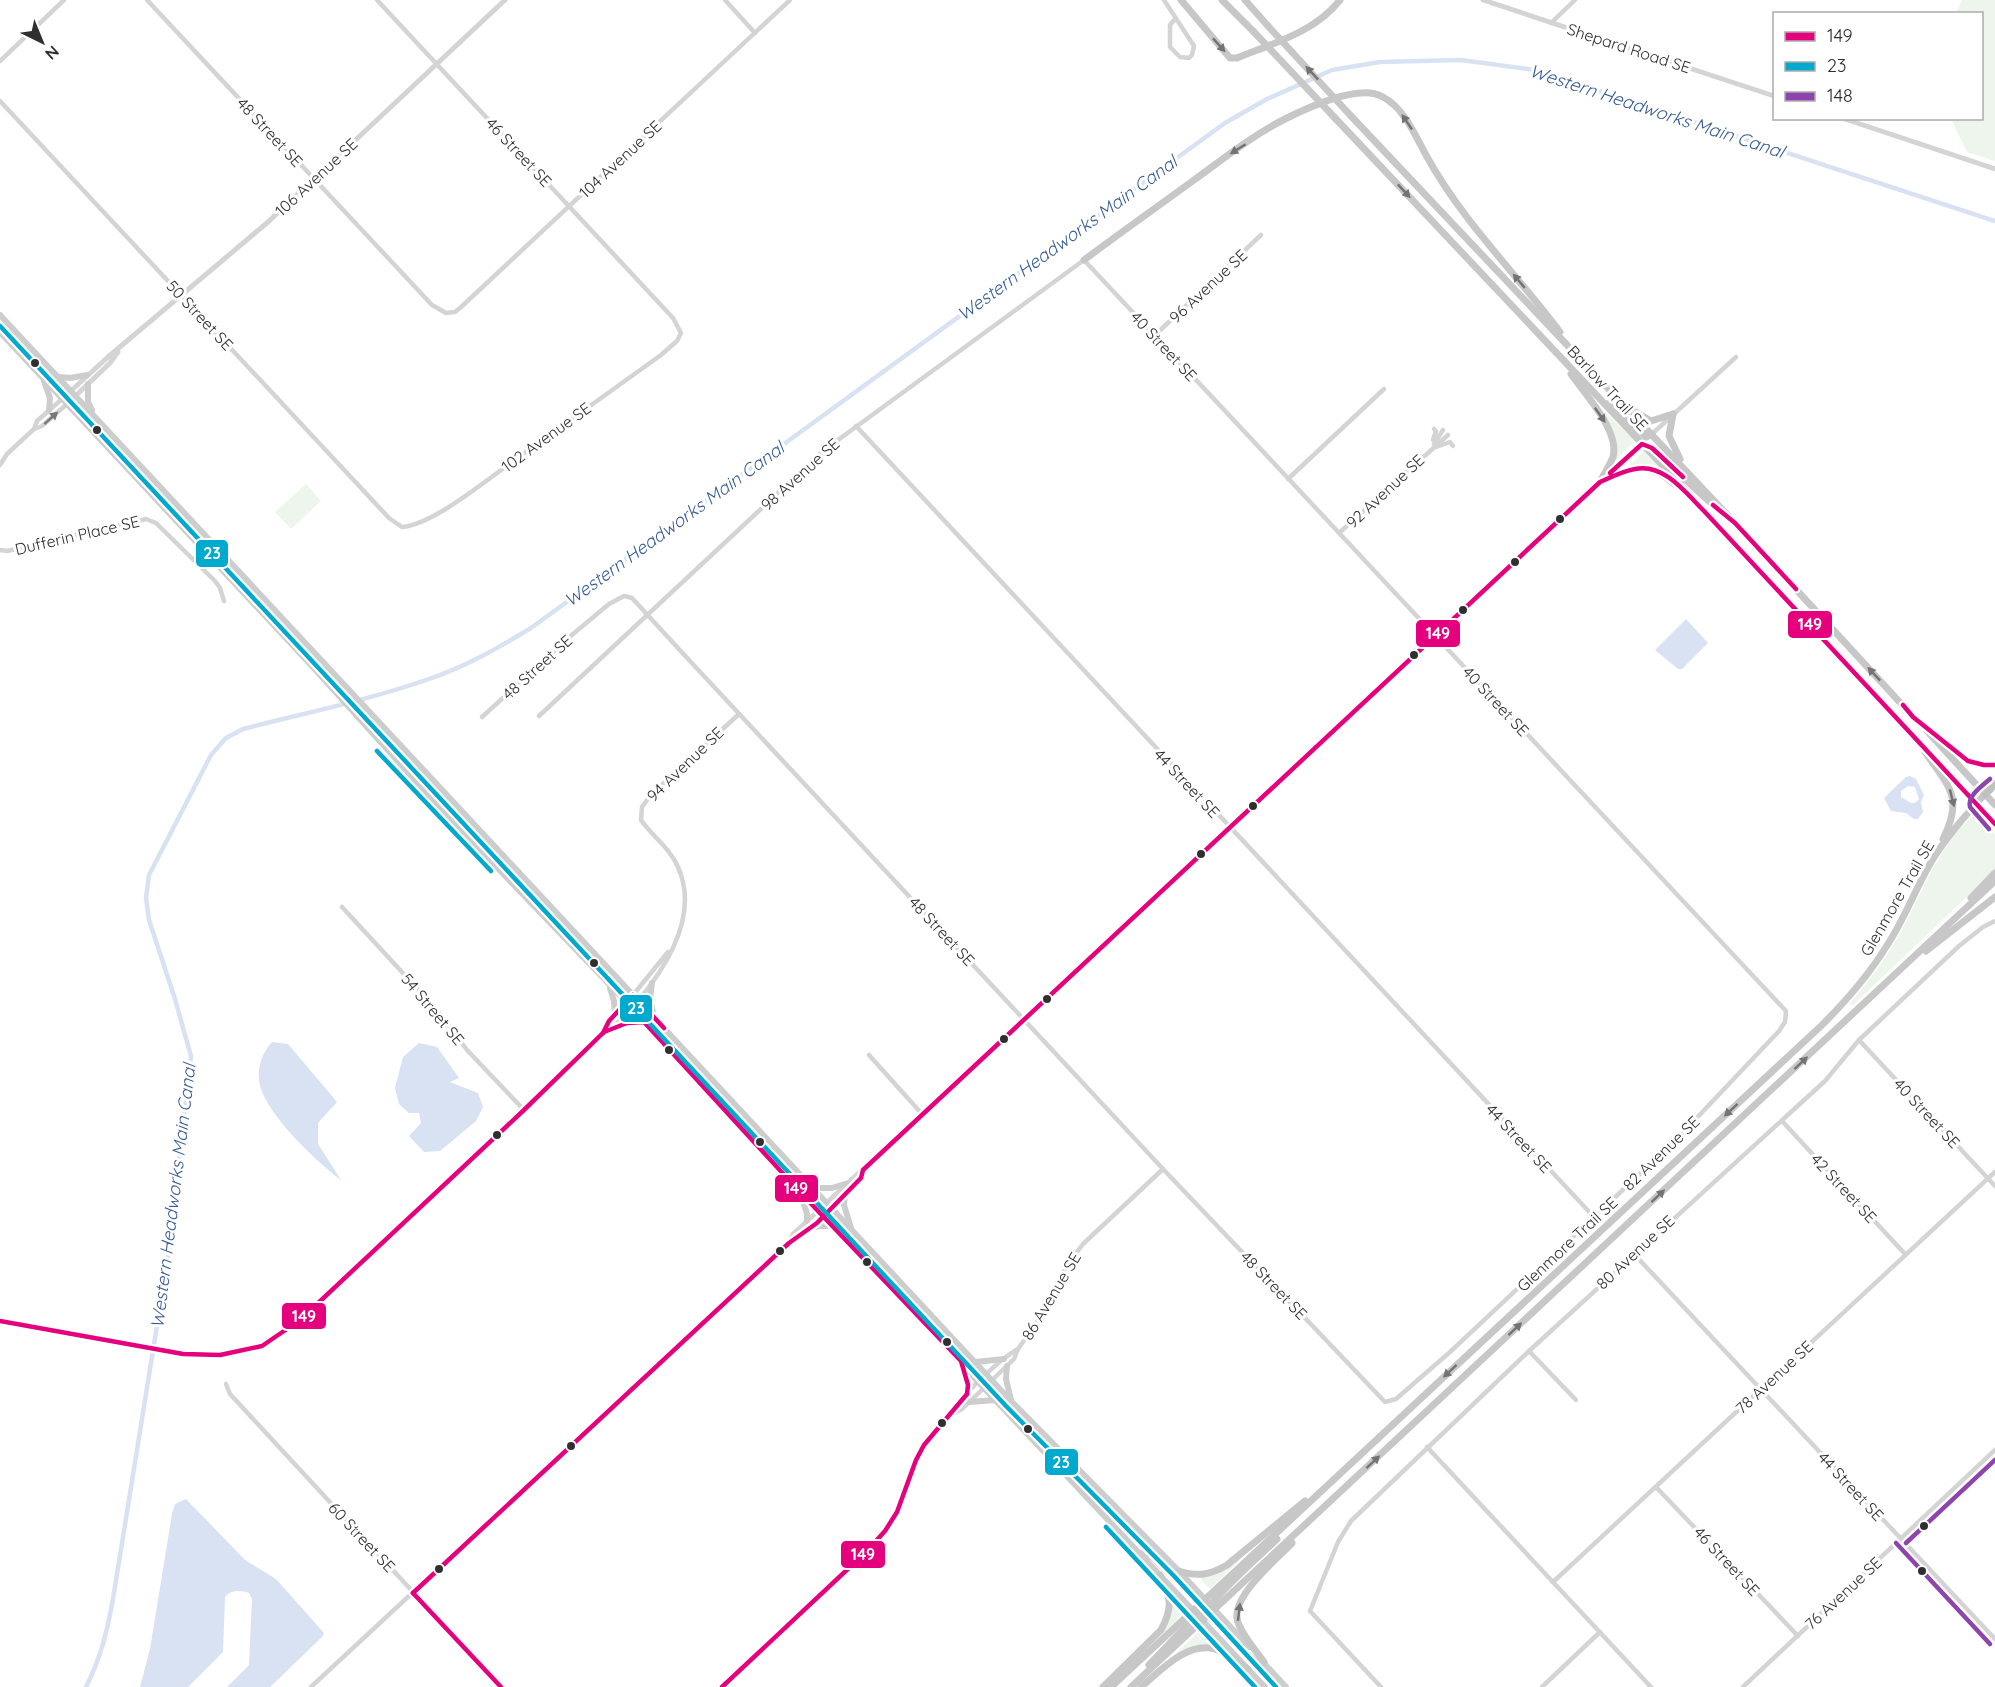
<svg xmlns="http://www.w3.org/2000/svg" width="1995" height="1687" font-family="Quicksand,sans-serif">
  <rect width="100%" height="100%" fill="#fff"/>
  <g fill="#eef5ec">
    <polygon points="1962,0 1995,0 1995,161 1967,152 1951,119 1982,118 1982,14 1956,13"/>
    <path d="M 1605,412 L 1635,441 L 1617,459 L 1615,458 C 1617,440 1613,428 1603,413 Z"/>
    <polygon points="1644,451 1660,468 1658,470 1630,468 1629,466"/>
    <polygon points="306,484 321,501 291,529 275,512"/>
    <path d="M 1976,813 L 1995,835 L 1995,870 L 1852,1006 L 1850,1003 C 1870,980 1888,956 1903,928 C 1924,889 1941,841 1976,813 Z"/>
    <polygon points="1239,1559 1240,1560 1210,1589 1201,1580 1202,1577"/>
    <polygon points="1173,1604 1184,1613 1165,1632 1163,1630 1170,1619"/>
    <polygon points="1201,1630 1203,1633 1206,1630 1221,1646 1219,1647 1203,1645 1174,1657 1173,1656"/>
  </g>
  <g fill="#d8e2f3" fill-rule="evenodd">
    <polygon points="1686,619 1708,643 1682,669 1678,669 1655,650"/>
    <path d="M 1910,776 L 1916,779 L 1924,795 L 1921,802 L 1923,812 L 1918,819 L 1914,819 L 1906,813 L 1891,811 L 1884,798 L 1906,777 ZM 1908,786 L 1915,787 L 1919,799 L 1915,803 L 1911,803 L 1901,797 L 1901,791 Z"/>
    <path d="M 272,1042 L 288,1044 L 337,1102 L 318,1123 L 318,1144 L 341,1180 C 317,1162 262,1111 259,1080 C 257,1066 263,1052 272,1042 Z"/>
    <polygon points="419,1043 437,1047 459,1078 450,1082 478,1093 483,1107 476,1121 440,1151 424,1152 409,1136 421,1123 419,1113 409,1113 399,1104 395,1088 403,1057"/>
    <path d="M 186,1499 L 245,1560 L 276,1579 L 324,1633 L 322,1637 L 270,1687 L 227,1687 L 249,1665 L 252,1599 L 249,1593 C 240,1590 231,1590 225,1597 L 223,1652 L 188,1687 L 140,1687 L 150,1649 L 172,1514 L 175,1504 Z"/>
  </g>
  <g fill="none" stroke-linecap="round" stroke-linejoin="round">
    <path stroke="#d8e2f3" stroke-width="4.5" d="M 86,1687 C 101,1657 107,1632 113,1599 L 169,1251 L 191,1056 L 175,999 L 149,920 L 146,898 L 149,875 L 211,755 L 226,738 L 243,729 C 305,713 369,700 429,679 C 465,667 498,648 531,628 L 1225,123 L 1267,99 L 1332,70 L 1380,62 L 1461,60 L 1535,70 L 1995,221"/>
    <g stroke="#d4d4d4" stroke-width="4.5">
      <polyline points="147,0 432,305 446,313 455,312 460,308 790,0"/>
      <polyline points="725,0 755,33"/>
      <polyline points="1164,0 1194,46 1192,55 1189,58 1180,57 1170,47 1170,25 1175,19"/>
      <polyline points="1551,23 1575,0"/>
      <polyline points="0,61 64,0"/>
      <path d="M 0,101 L 389,518 L 402,527 C 435,524 490,477 519,457 C 566,423 613,389 661,355 L 677,341 L 681,333 L 673,318 L 377,0"/>
      <polyline points="1154,336 1261,235"/>
      <polyline points="856,426 1594,1217"/>
      <polyline points="34,429 42,426 67,404"/>
      <polyline points="1652,434 1736,357"/>
      <polyline points="1433,440 1436,431 1434,429"/>
      <polyline points="1434,444 1443,430"/>
      <polyline points="1436,447 1450,442 1453,446"/>
      <polyline points="0,465 7,454 34,429 37,421 62,399"/>
      <polyline points="1288,479 1384,389"/>
      <polyline points="1339,533 1448,435"/>
      <polyline points="0,550 7,551 146,519 156,523 215,581 220,588 224,601"/>
      <polyline points="482,717 573,634 609,604 624,596 632,598 689,660 1163,1169 1385,1402 1396,1399 1450,1352 1674,1142 1779,1031 1785,1022 1786,1011 1755,978 1084,260 823,451 539,716"/>
      <polyline points="342,907 437,1010 467,1050 524,1110"/>
      <polyline points="633,995 668,952"/>
      <path d="M 638,1001 C 668,965 699,914 678,867 C 670,848 652,836 641,820 L 642,807 L 650,796 L 739,714"/>
      <polyline points="1859,1040 1995,1186"/>
      <polyline points="869,1055 922,1114"/>
      <polyline points="1782,1121 1905,1254"/>
      <polyline points="789,1243 793,1234 818,1211"/>
      <polyline points="1634,1254 1995,1639"/>
      <polyline points="1529,1351 1576,1400"/>
      <polyline points="226,1384 230,1394 501,1687"/>
      <path d="M 952,1414 C 958,1397 1002,1358 1018,1349"/>
      <polyline points="1427,1447 1651,1687"/>
      <polyline points="1656,1487 1798,1636"/>
      <polyline points="1553,1582 1995,1172"/>
      <polyline points="311,1687 789,1243 797,1239 823,1216"/>
      <path d="M 722,1687 L 867,1551 C 878,1539 888,1528 896,1514 C 915,1476 918,1430 962,1409 L 1014,1359 L 1018,1349 L 1037,1322 L 1068,1264 L 1083,1244 L 1163,1169"/>
      <polyline points="1381,1687 1310,1611 1338,1542 1351,1521 1529,1351 1825,1081 1859,1040 1959,946 1983,927 1995,921"/>
      <polyline points="1542,1687 1600,1632"/>
      <polyline points="1743,1687 1995,1450"/>
    </g>
    <g stroke="#d4d4d4" stroke-width="5">
      <polyline points="1483,0 1774,96"/>
      <polyline points="1842,118 1995,169"/>
      <polyline points="62,399 108,357 268,222 505,0"/>
      <polyline points="67,404 110,363 118,352"/>
      <polyline points="604,1032 609,1021 633,995"/>
      <polyline points="818,1211 1644,441"/>
      <polyline points="823,1216 861,1178 863,1170"/>
      <polyline points="0,1321 183,1354 220,1355 239,1352 262,1346 300,1320 524,1110 604,1032 615,1026 638,1001"/>
    </g>
    <g stroke="#cdcdcd" stroke-width="6">
      <polyline points="0,315 1011,1401 1179,1571 1249,1647"/>
      <polyline points="0,332 312,666 441,809 632,1008 799,1191 1265,1687"/>
      <polyline points="59,377 70,378 87,375"/>
      <polyline points="44,381 50,398 49,410"/>
      <polyline points="88,384 88,402 92,410"/>
      <polyline points="652,983 650,999 654,1017"/>
      <polyline points="610,988 614,1001 615,1015"/>
      <polyline points="615,1026 627,1023 644,1022"/>
      <polyline points="814,1188 832,1188 848,1183"/>
      <polyline points="845,1194 844,1205 851,1228"/>
      <polyline points="801,1195 807,1214 807,1221"/>
      <polyline points="808,1229 819,1226 832,1226"/>
      <polyline points="975,1362 1004,1359"/>
      <polyline points="962,1365 968,1385 967,1394"/>
      <polyline points="1007,1366 1006,1379 1011,1400"/>
      <polyline points="969,1402 996,1400"/>
      <polyline points="1143,1552 1154,1559 1202,1605"/>
      <path d="M 1203,1613 C 1226,1629 1242,1653 1265,1668"/>
      <polyline points="1260,1659 1286,1687"/>
    </g>
    <g stroke="#c7c7c7" stroke-width="7">
      <path d="M 1181,0 L 1230,58 L 1237,58 C 1274,43 1315,32 1340,0"/>
      <polyline points="1222,0 1254,32"/>
      <polyline points="1245,0 1268,26"/>
      <polyline points="1351,116 1735,523 1917,721"/>
      <polyline points="1335,118 1650,452 1995,824"/>
      <path d="M 1084,260 C 1120,233 1157,207 1194,180 C 1223,159 1253,135 1285,119 C 1307,108 1360,83 1383,97 C 1404,108 1415,135 1426,155 C 1462,221 1515,272 1560,332"/>
      <path d="M 1571,374 C 1585,394 1620,431 1613,457 C 1610,465 1604,474 1600,482"/>
      <polyline points="1608,404 1643,434 1646,437 1652,434"/>
      <polyline points="1632,410 1651,421 1673,414"/>
      <polyline points="1673,414 1669,436 1680,459"/>
      <polyline points="1652,449 1712,504"/>
      <path d="M 1600,482 C 1631,469 1646,459 1674,484"/>
      <polyline points="1927,731 1995,805"/>
      <path d="M 1925,752 C 1949,787 1964,797 1943,839"/>
      <polyline points="1971,898 1995,873"/>
      <polyline points="1926,951 1995,897"/>
      <path d="M 1179,1571 C 1198,1577 1210,1575 1227,1565 L 1305,1501"/>
      <path d="M 1203,1618 C 1206,1602 1263,1553 1277,1539"/>
      <path d="M 1264,1662 C 1256,1651 1238,1630 1237,1618 C 1234,1594 1277,1559 1292,1543"/>
      <polyline points="1149,1665 1193,1619 1204,1604"/>
      <path d="M 1103,1687 L 1161,1630 C 1174,1606 1170,1598 1160,1575"/>
      <path d="M 1111,1687 L 1822,1025 C 1846,1001 1868,976 1886,947 C 1904,920 1915,890 1931,862 C 1946,837 1966,815 1985,794"/>
      <polyline points="1131,1687 1995,881"/>
      <path d="M 1141,1687 C 1160,1671 1187,1641 1215,1649 C 1227,1653 1238,1663 1248,1669"/>
    </g>
    <g stroke="#c1c1c1" stroke-width="8">
      <polyline points="1913,717 1968,761 1984,765 1995,765"/>
      <polyline points="1985,794 1995,784"/>
    </g>
    <g stroke="#c7c7c7" stroke-width="7">
      <polyline points="1268,26 1351,116"/>
      <polyline points="1254,32 1335,118"/>
    </g>
    <g stroke="#fff" stroke-width="9">
      <g id="bus-1">
        <polyline points="1610,473 1642,444 1652,448 1683,477"/>
        <polyline points="1713,505 1735,523 1796,589"/>
        <polyline points="1903,705 1913,717 1968,761 1984,765 1995,765"/>
        <polyline points="603,1033 609,1021 633,995 664,1028"/>
        <polyline points="0,1321 183,1354 220,1355 262,1346 300,1320 524,1110 604,1032 627,1023 644,1022 799,1191 961,1361 968,1385 967,1394"/>
        <path d="M 413,1593 L 789,1243 L 817,1223 L 861,1178 L 863,1170 L 1600,482 C 1611,477 1623,471 1635,469 C 1664,463 1686,493 1704,511 L 1995,824"/>
        <polyline points="413,1593 501,1687"/>
        <polyline points="722,1687 867,1551 885,1531 897,1512 916,1460 924,1445 967,1394"/>
      </g>
    </g>
    <g stroke="#fff" stroke-width="9">
      <g id="bus-2">
        <polyline points="0,326 1006,1406 1174,1576 1276,1687"/>
        <polyline points="377,751 491,871"/>
        <polyline points="1106,1527 1255,1687"/>
      </g>
    </g>
    <g stroke="#fff" stroke-width="9">
      <g id="bus-3">
        <path d="M 1989,829 L 1970,807 C 1967,796 1982,786 1990,779"/>
        <polyline points="1896,1543 1990,1644"/>
        <polyline points="1906,1543 1995,1460"/>
      </g>
    </g>
    <use href="#bus-1" stroke="#e5007d" stroke-width="4.5"/>
    <use href="#bus-2" stroke="#00a9ce" stroke-width="4.5"/>
    <use href="#bus-3" stroke="#8e44ad" stroke-width="4.5"/>
  </g>
  <defs><path id="oneway-solid" d="M-6-.8H1V-3.2L6.5 0L1 3.2V.8H-6Z" transform="scale(1.5)"/></defs>
  <g fill="#737373">
    <use href="#oneway-solid" transform="translate(1219 45) rotate(48)"/>
    <use href="#oneway-solid" transform="translate(1312 73) rotate(-133)"/>
    <use href="#oneway-solid" transform="translate(1407 122) rotate(-124)"/>
    <use href="#oneway-solid" transform="translate(1238 149) rotate(148)"/>
    <use href="#oneway-solid" transform="translate(1404 191) rotate(47)"/>
    <use href="#oneway-solid" transform="translate(1519 281) rotate(-130)"/>
    <use href="#oneway-solid" transform="translate(1600 415) rotate(55)"/>
    <use href="#oneway-solid" transform="translate(1874 674) rotate(-133)"/>
    <use href="#oneway-solid" transform="translate(1952 798) rotate(76)"/>
    <use href="#oneway-solid" transform="translate(1801 1063) rotate(-43)"/>
    <use href="#oneway-solid" transform="translate(1731 1110) rotate(137)"/>
    <use href="#oneway-solid" transform="translate(1658 1196) rotate(-43)"/>
    <use href="#oneway-solid" transform="translate(1515 1329) rotate(-43)"/>
    <use href="#oneway-solid" transform="translate(1450 1371) rotate(137)"/>
    <use href="#oneway-solid" transform="translate(1373 1462) rotate(-43)"/>
    <use href="#oneway-solid" transform="translate(1239 1612) rotate(-83)"/>
  </g>
  <use fill="#797979" href="#oneway-solid" transform="translate(51 418) rotate(-42)"/>
  <g fill="#2f2f2f" stroke="#fff" stroke-width="2">
    <circle cx="35" cy="363" r="5"/>
    <circle cx="97" cy="430" r="5"/>
    <circle cx="1560" cy="519" r="5"/>
    <circle cx="1515" cy="562" r="5"/>
    <circle cx="1463" cy="610" r="5"/>
    <circle cx="1414" cy="655" r="5"/>
    <circle cx="1253" cy="806" r="5"/>
    <circle cx="1201" cy="854" r="5"/>
    <circle cx="594" cy="963" r="5"/>
    <circle cx="1047" cy="999" r="5"/>
    <circle cx="1004" cy="1039" r="5"/>
    <circle cx="669" cy="1050" r="5"/>
    <circle cx="497" cy="1135" r="5"/>
    <circle cx="760" cy="1142" r="5"/>
    <circle cx="780" cy="1251" r="5"/>
    <circle cx="867" cy="1262" r="5"/>
    <circle cx="947" cy="1342" r="5"/>
    <circle cx="942" cy="1423" r="5"/>
    <circle cx="1028" cy="1429" r="5"/>
    <circle cx="571" cy="1446" r="5"/>
    <circle cx="1924" cy="1526" r="5"/>
    <circle cx="439" cy="1569" r="5"/>
    <circle cx="1922" cy="1571" r="5"/>
  </g>
  <g text-anchor="middle" dominant-baseline="central" stroke-width="6" stroke-linejoin="round" paint-order="stroke">
    <g font-size="16" fill="#2f2f2f" stroke="#fff">
      <text transform="translate(1629 48) rotate(18)">Shepard Road SE</text>
      <text transform="translate(270 132) rotate(47)">48 Street SE</text>
      <text transform="translate(519 152) rotate(47)">46 Street SE</text>
      <text transform="translate(620 159) rotate(-43)">104 Avenue SE</text>
      <text transform="translate(316 177) rotate(-43)">106 Avenue SE</text>
      <text transform="translate(1208 286) rotate(-43)">96 Avenue SE</text>
      <text transform="translate(200 315) rotate(47)">50 Street SE</text>
      <text transform="translate(1164 346) rotate(47)">40 Street SE</text>
      <text transform="translate(1608 388) rotate(47)">Barlow Trail SE</text>
      <text transform="translate(546 437) rotate(-36)">102 Avenue SE</text>
      <text transform="translate(800 474) rotate(-42)">98 Avenue SE</text>
      <text transform="translate(1385 491) rotate(-43)">92 Avenue SE</text>
      <text transform="translate(77 535) rotate(-13)">Dufferin Place SE</text>
      <text transform="translate(537 667) rotate(-42)">48 Street SE</text>
      <text transform="translate(1496 701) rotate(47)">40 Street SE</text>
      <text transform="translate(685 764) rotate(-44)">94 Avenue SE</text>
      <text transform="translate(1187 783) rotate(47)">44 Street SE</text>
      <text transform="translate(1897 898) rotate(-60)">Glenmore Trail SE</text>
      <text transform="translate(942 931) rotate(47)">48 Street SE</text>
      <text transform="translate(433 1009) rotate(50)">54 Street SE</text>
      <text transform="translate(1927 1113) rotate(47)">40 Street SE</text>
      <text transform="translate(1519 1138) rotate(47)">44 Street SE</text>
      <text transform="translate(1661 1153) rotate(-44)">82 Avenue SE</text>
      <text transform="translate(1844 1188) rotate(47)">42 Street SE</text>
      <text transform="translate(1567 1244) rotate(-43)">Glenmore Trail SE</text>
      <text transform="translate(1635 1252) rotate(-43)">80 Avenue SE</text>
      <text transform="translate(1274 1285) rotate(46)">48 Street SE</text>
      <text transform="translate(1051 1296) rotate(-59)">86 Avenue SE</text>
      <text transform="translate(1774 1377) rotate(-43)">78 Avenue SE</text>
      <text transform="translate(1851 1486) rotate(47)">44 Street SE</text>
      <text transform="translate(362 1537) rotate(47)">60 Street SE</text>
      <text transform="translate(1727 1561) rotate(47)">46 Street SE</text>
      <text transform="translate(1843 1593) rotate(-43)">76 Avenue SE</text>
    </g>
    <g font-size="18" font-style="italic" fill="#375c96" stroke="#fff">
      <text transform="translate(1657 111) rotate(18)">Western Headworks Main Canal</text>
      <text transform="translate(1067 238) rotate(-36)">Western Headworks Main Canal</text>
      <text transform="translate(674 524) rotate(-36)">Western Headworks Main Canal</text>
      <text transform="translate(173 1196) rotate(-83)">Western Headworks Main Canal</text>
    </g>
  </g>
  <g stroke="#fff" stroke-width="2">
    <rect x="195" y="539" width="34" height="29" rx="6" fill="#00a9ce"/>
    <rect x="1787" y="610" width="46" height="29" rx="6" fill="#e5007d"/>
    <rect x="1415" y="619" width="46" height="29" rx="6" fill="#e5007d"/>
    <rect x="619" y="994" width="34" height="29" rx="6" fill="#00a9ce"/>
    <rect x="774" y="1174" width="45" height="29" rx="6" fill="#e5007d"/>
    <rect x="281" y="1302" width="46" height="28" rx="6" fill="#e5007d"/>
    <rect x="1044" y="1448" width="35" height="28" rx="6" fill="#00a9ce"/>
    <rect x="840" y="1540" width="46" height="29" rx="6" fill="#e5007d"/>
  </g>
  <g font-size="16" text-anchor="middle" font-weight="bold" fill="#fff">
    <text x="212" y="559">23</text>
    <text x="1810" y="630">149</text>
    <text x="1438" y="639">149</text>
    <text x="636" y="1014">23</text>
    <text x="796" y="1194">149</text>
    <text x="304" y="1322">149</text>
    <text x="1061" y="1468">23</text>
    <text x="863" y="1560">149</text>
  </g>
  <rect x="1773" y="12" width="210" height="108" fill="#ffffff" stroke="#acacac" stroke-width="1.5"/>
  <rect x="1785" y="32" width="30" height="9" fill="#e5007d" stroke="#acacac" stroke-width="1.5"/>
  <text x="1827" y="42" font-size="18" fill="#2f2f2f">149</text>
  <rect x="1785" y="62" width="30" height="9" fill="#00a9ce" stroke="#acacac" stroke-width="1.5"/>
  <text x="1827" y="72" font-size="18" fill="#2f2f2f">23</text>
  <rect x="1785" y="92" width="30" height="9" fill="#8e44ad" stroke="#acacac" stroke-width="1.5"/>
  <text x="1827" y="102" font-size="18" fill="#2f2f2f">148</text>
  <g transform="translate(42 42) rotate(137)" stroke="#ffffff" stroke-width="4.5" paint-order="stroke">
  <path d="M0-4.5L10 22L0 15L-10 22Z" fill="#2f2f2f"/>
  <text y="-9" font-size="16" font-weight="bold" text-anchor="middle" fill="#2f2f2f">N</text>
  </g>
</svg>
